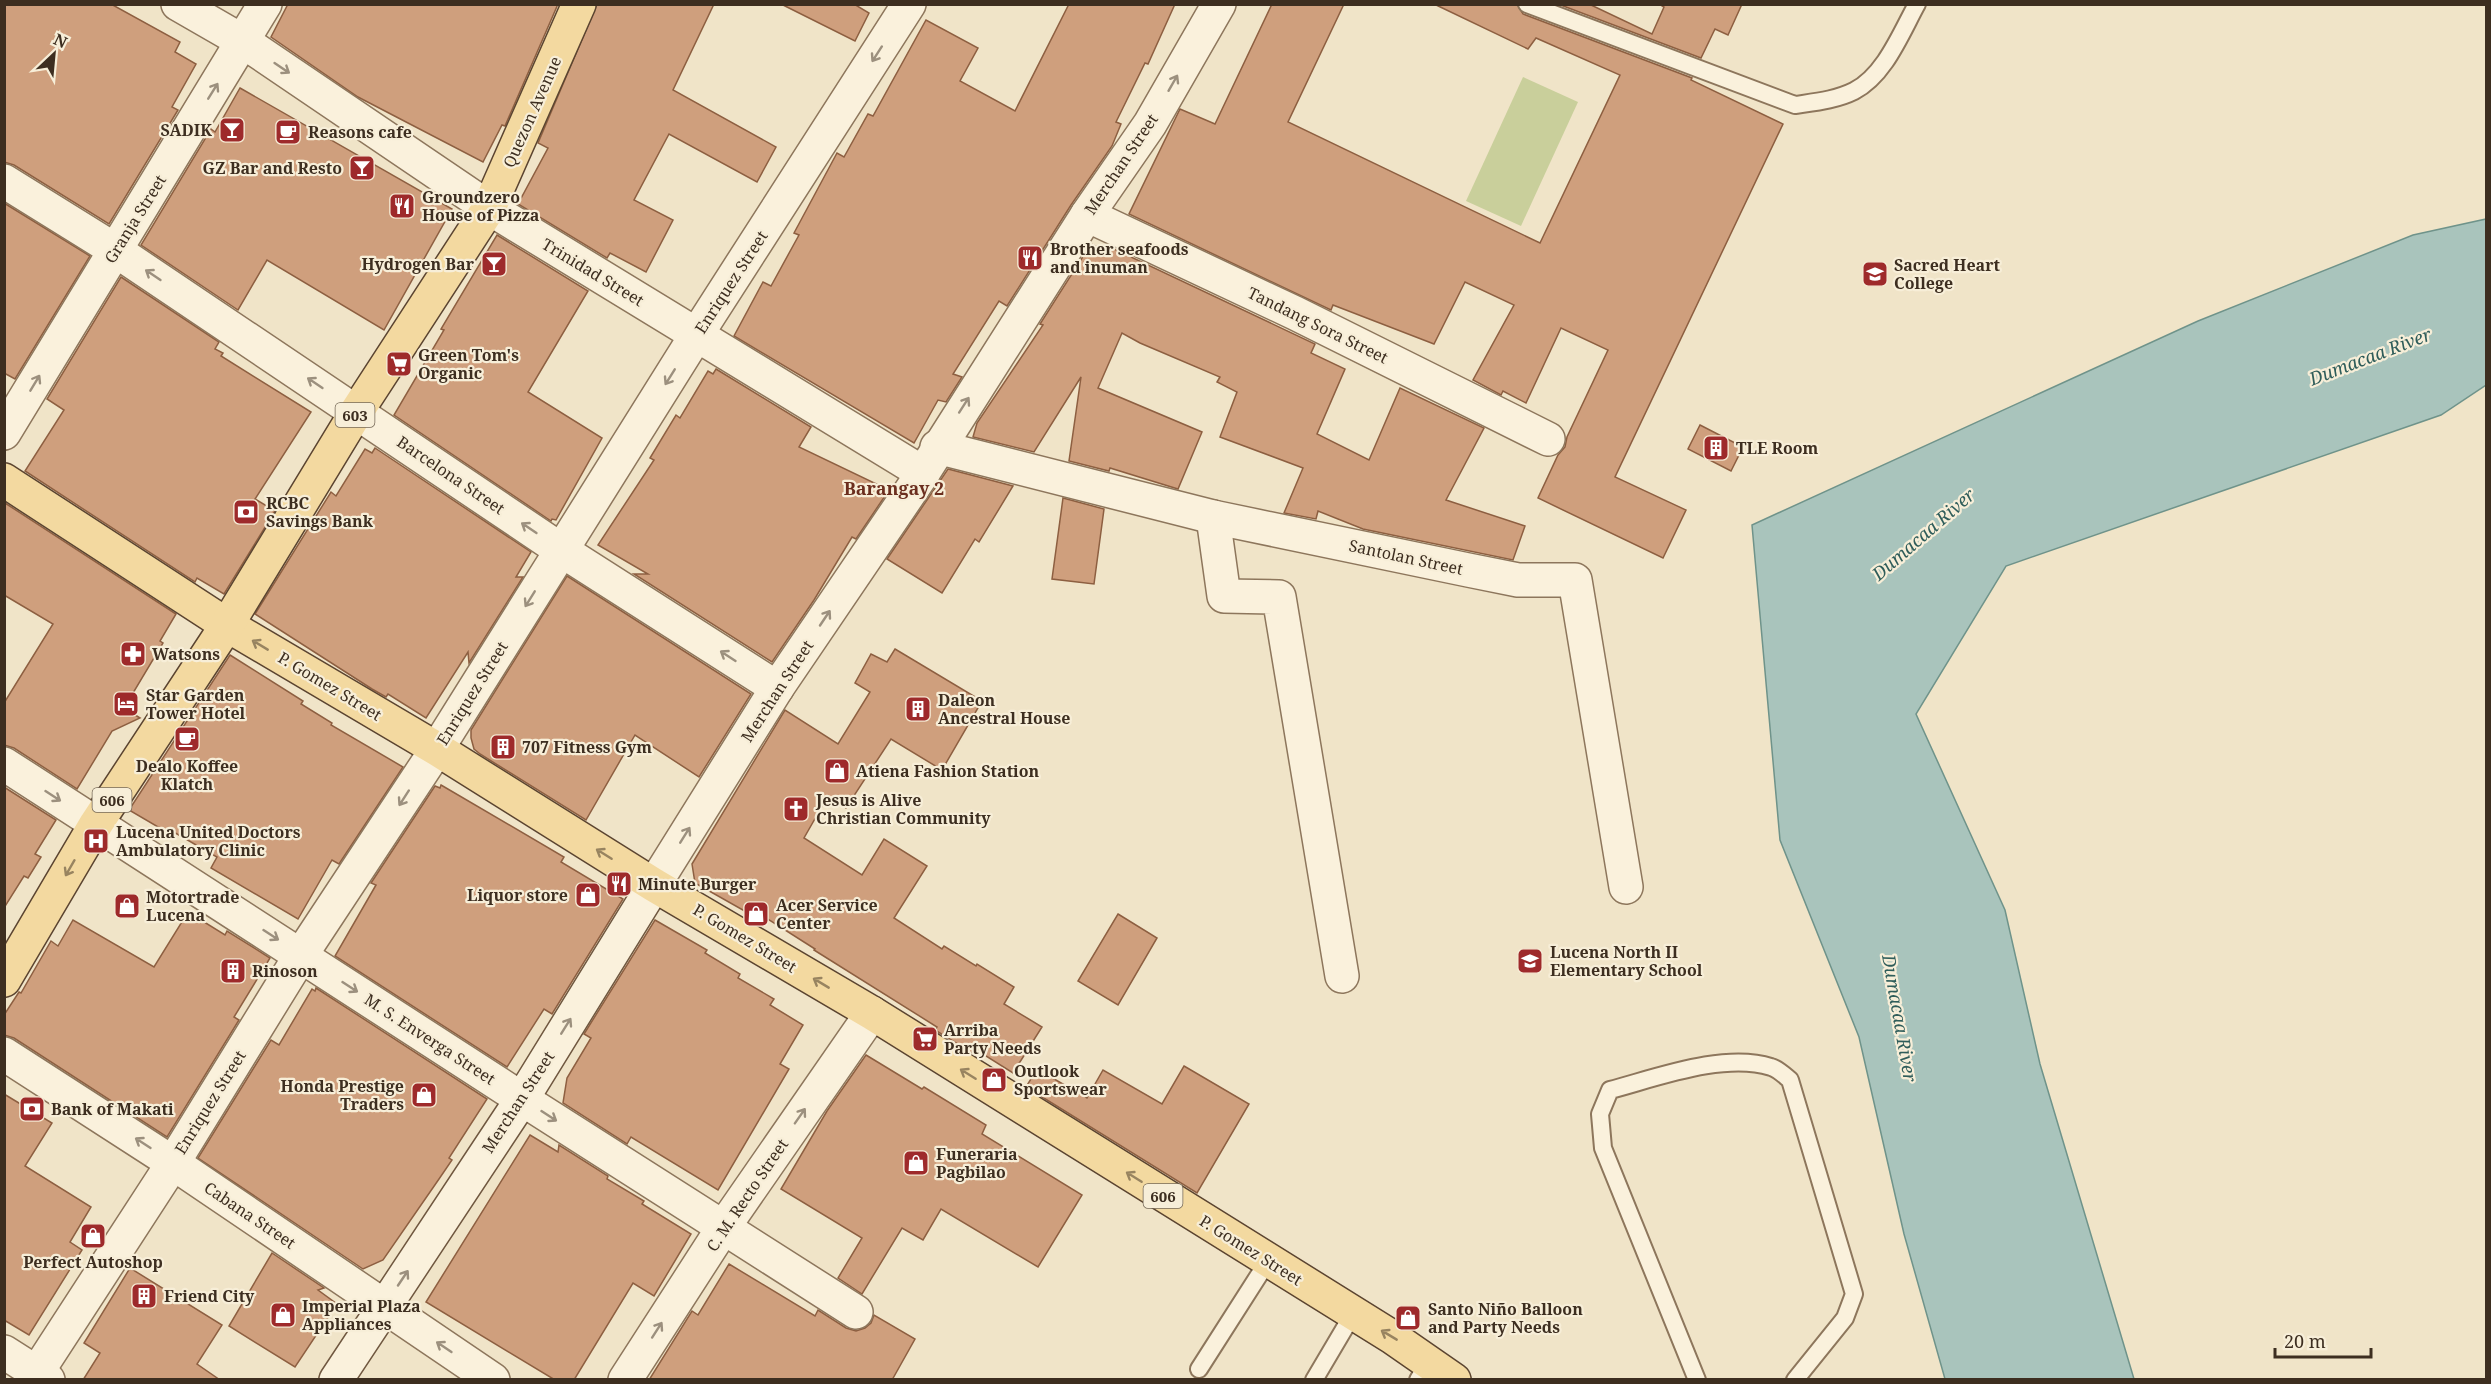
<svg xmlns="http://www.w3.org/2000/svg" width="2491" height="1384" font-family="'Noto Serif',serif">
  <rect width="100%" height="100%" fill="#f0e4c8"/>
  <polygon fill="#c9cf9b" points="1523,77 1578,102 1521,226 1466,201"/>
  <polygon fill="#a9c4bc" stroke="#6f938a" stroke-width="1.5" points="2486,219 2486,385 2441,415 2006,566 1916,714 2005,910 2040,1064 2134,1379 1945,1379 1904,1234 1859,1037 1780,840 1752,525 2198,321 2413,235"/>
  <g fill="#cf9f7d" stroke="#8d5f41" stroke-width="1.5">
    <polygon points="4,4 111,4 180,42 175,52 196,64 172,107 178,110 109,224 14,165 4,162"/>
    <polygon points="288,4 558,4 505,126 502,125 483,162 358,97 271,37"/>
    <polygon points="597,4 714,4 673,90 776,147 757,182 669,134 634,200 673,220 646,272 610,253 607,258 518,204 548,148 538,143"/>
    <polygon points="781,4 854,4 869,13 855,41"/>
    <polygon points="1069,4 1175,4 1148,64 1145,63 1116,122 1121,124 1112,146 1071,205 1007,306 999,301 953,374 962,377 946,402 938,400 914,443 734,336 763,282 771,286 799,235 794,233 837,153 844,157 868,114 873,116 926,20 978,48 960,81 1015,111"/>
    <polygon points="1272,4 1344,4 1288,122 1540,243 1620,75 1536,38 1528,49 1434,4 1517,4 1523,14 1692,78 1691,80 1783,124 1615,477 1686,510 1663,558 1538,498 1558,455 1565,447 1567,437 1608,350 1561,328 1526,403 1503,391 1501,395 1473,380 1514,305 1465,282 1434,344 1333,305 1331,310 1129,214 1180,109 1215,124"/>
    <polygon points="1558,4 1589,4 1652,34 1664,7 1659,4 1742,4 1728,35 1715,29 1701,58"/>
    <polygon points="240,88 452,209 384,330 267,260 238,310 141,245 211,129 215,132"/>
    <polygon points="4,203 90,256 15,379 4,373"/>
    <polygon points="497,235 588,291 528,392 602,438 556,520 552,519 551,521 394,415 444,330 441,329"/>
    <polygon points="1091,244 1110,253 1112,248 1315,344 1311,353 1345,369 1317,434 1369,460 1400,388 1484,428 1446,500 1525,526 1513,560 1363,529 1318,511 1316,519 1284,513 1303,468 1220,437 1237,392 1217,382 1220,377 1140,343 1122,333 1098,388 1202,432 1178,489 1110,468 1109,471 1069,461 1081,377 1034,452 973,437 977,423 1043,325 1040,324"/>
    <polygon points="121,277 219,342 215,349 223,353 221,356 311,412 255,499 275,511 224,594 197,578 195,582 25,471 64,410 47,399"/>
    <polygon points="716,369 811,427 799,447 889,490 856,539 852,537 814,600 772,662 634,574 648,574 598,545 654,460 650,458 676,415 680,418 708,371 713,374"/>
    <polygon points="1700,425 1743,447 1731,471 1688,449"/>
    <polygon points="375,448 531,552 516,577 523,577 469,663 468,652 426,718 388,694 386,697 372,689 255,614 331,492 336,496 365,449 372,453"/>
    <polygon points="948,469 1013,486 979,542 975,539 942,593 887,559"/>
    <polygon points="1063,498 1104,509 1094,584 1052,579"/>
    <polygon points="5,503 176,614 160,641 163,643 124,708 140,718 112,731 77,789 14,748 4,745 4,703 53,624 4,595"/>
    <polygon points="567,576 751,694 699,777 635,735 586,820 480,754 474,749 471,738 471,730"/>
    <polygon points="895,649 982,701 942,770 891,739 846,808 828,796 804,838 862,875 884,839 927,866 894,918 942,949 944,946 976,966 977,964 1014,987 1004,1004 1042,1027 1013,1073 975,1049 972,1053 935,1030 937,1027 814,950 815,949 760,914 757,918 695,883 692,864 785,710 838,744 870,692 855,683 871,654 887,662"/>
    <polygon points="230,655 303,701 301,704 332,723 331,725 403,767 339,864 332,860 298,919 211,868 217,857 172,831 170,834 129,810"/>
    <polygon points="441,785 564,857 561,862 623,899 552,1014 544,1009 507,1067 335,956 376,885 371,883 435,786 440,788"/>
    <polygon points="4,787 56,820 35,854 41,857 28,878 24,876 4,908"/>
    <polygon points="188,912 225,935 227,931 270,958 234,1017 239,1020 167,1137 14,1038 4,1035 4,1015 19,992 21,993 51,941 58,946 73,920 154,967"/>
    <polygon points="1118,914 1157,938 1118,1005 1078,981"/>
    <polygon points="655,920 707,950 705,953 740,974 738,978 774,999 770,1005 803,1025 780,1064 789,1069 718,1190 631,1137 627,1144 563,1103 567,1078 591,1038 584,1034"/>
    <polygon points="316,988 487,1099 449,1158 452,1160 439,1179 383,1260 363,1269 198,1158 271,1040 279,1045 312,989 315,991"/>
    <polygon points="866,1055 922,1089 924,1087 986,1125 982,1134 1082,1195 1038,1267 941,1209 923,1240 902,1228 862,1294 838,1278 862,1238 781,1189 827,1111"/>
    <polygon points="1184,1066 1249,1104 1197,1193 1026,1087 1037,1069 1087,1098 1103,1070 1162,1104"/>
    <polygon points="4,1094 52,1123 25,1166 91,1207 70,1242 82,1250 29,1335 4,1320"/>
    <polygon points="530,1135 558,1152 559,1145 608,1176 607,1179 644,1201 642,1204 691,1234 654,1296 633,1283 574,1380 555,1380 426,1302"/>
    <polygon points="272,1253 324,1288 318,1290 337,1304 295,1367 229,1326"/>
    <polygon points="729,1264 815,1316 818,1310 846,1328 856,1331 865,1328 871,1323 874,1315 915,1339 892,1380 649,1380 692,1311 698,1315"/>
    <polygon points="130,1268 222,1325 197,1364 220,1380 83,1380 100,1353 84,1343"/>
  </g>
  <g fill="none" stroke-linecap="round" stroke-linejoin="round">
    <g stroke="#8d765c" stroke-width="20">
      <g id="lane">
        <path d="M 1527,4 L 1795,105 C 1815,102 1836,100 1854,91 C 1885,75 1901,33 1917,4"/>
        <polyline points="1199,1369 1268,1261"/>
        <polyline points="1314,1380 1353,1314"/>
        <polyline points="1418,1380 1429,1361"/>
        <path d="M 1697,1380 L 1603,1148 L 1600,1114 L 1610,1090 C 1656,1078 1724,1052 1771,1067 C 1778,1069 1784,1075 1790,1080 L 1854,1294 L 1845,1318 L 1795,1380"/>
      </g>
    </g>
    <g stroke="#8d765c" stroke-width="36">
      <g id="street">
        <polyline points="178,4 244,42 489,208 923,473"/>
        <polyline points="4,181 115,250 561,550 777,688"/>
        <polyline points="1087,215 1295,313 1548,439"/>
        <polyline points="4,433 265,4"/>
        <polyline points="937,447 1213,517 1468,570 1518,580 1575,580 1626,887"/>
        <polyline points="1213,517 1224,596 1279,597 1342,976"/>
        <polyline points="4,764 522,1099 856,1312"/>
        <polyline points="654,885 777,688 923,473 1087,215 1150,124 1219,4"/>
        <polyline points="4,1054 173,1163 493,1380"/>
        <polyline points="4,1352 48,1380"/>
        <polyline points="32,1380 173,1163 301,955 437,749 697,334 909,4"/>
        <polyline points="625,1380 723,1228 872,1013"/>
      </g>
    </g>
    <g stroke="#6f573f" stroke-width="36">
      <polyline id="secondary" points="336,1380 522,1099 654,885"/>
    </g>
    <g stroke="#5b4430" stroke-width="36">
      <g id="primary">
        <polyline points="4,480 227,625 437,749 654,885 872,1013 1392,1337 1454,1380"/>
        <polyline points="4,980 96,824 227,625 357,411 489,208 579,4"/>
      </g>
    </g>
    <use href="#lane" stroke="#faf1dc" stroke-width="16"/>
    <use href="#street" stroke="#faf1dc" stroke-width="33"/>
    <use href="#secondary" stroke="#faf1dc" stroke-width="33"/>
    <use href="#primary" stroke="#f3d9a0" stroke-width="33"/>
  </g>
  <defs><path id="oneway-shaft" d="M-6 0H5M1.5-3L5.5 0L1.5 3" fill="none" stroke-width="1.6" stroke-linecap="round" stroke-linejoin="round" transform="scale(1.5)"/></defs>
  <g stroke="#9c907e">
    <use href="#oneway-shaft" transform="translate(877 54) rotate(123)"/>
    <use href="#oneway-shaft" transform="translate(282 68) rotate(34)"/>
    <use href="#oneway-shaft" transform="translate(1173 83) rotate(-60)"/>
    <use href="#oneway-shaft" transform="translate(213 91) rotate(-58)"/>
    <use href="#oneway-shaft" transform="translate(153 275) rotate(-146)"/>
    <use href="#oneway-shaft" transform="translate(670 377) rotate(122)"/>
    <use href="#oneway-shaft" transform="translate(35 383) rotate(-59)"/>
    <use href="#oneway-shaft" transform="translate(315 383) rotate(-146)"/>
    <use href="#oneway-shaft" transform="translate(964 405) rotate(-57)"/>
    <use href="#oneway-shaft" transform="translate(529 528) rotate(-146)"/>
    <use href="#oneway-shaft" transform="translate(530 599) rotate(122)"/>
    <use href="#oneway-shaft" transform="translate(825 618) rotate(-56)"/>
    <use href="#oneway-shaft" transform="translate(728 656) rotate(-147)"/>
    <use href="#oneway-shaft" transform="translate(53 796) rotate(33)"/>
    <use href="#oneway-shaft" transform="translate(404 798) rotate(123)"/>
    <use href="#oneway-shaft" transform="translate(685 835) rotate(-58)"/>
    <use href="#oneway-shaft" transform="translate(271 935) rotate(33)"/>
    <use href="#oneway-shaft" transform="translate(350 987) rotate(33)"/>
    <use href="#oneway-shaft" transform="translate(566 1026) rotate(-58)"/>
    <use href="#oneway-shaft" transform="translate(549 1116) rotate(33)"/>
    <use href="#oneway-shaft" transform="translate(800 1116) rotate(-55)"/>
    <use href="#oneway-shaft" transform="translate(143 1143) rotate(-147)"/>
    <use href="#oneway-shaft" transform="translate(403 1278) rotate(-56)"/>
    <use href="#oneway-shaft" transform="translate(657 1330) rotate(-57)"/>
    <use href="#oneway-shaft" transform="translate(444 1347) rotate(-146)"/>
  </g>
  <g stroke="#988460">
    <use href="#oneway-shaft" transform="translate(260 645) rotate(-149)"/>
    <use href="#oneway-shaft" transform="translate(604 854) rotate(-148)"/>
    <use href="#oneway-shaft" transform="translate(70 868) rotate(120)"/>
    <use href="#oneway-shaft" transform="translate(821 983) rotate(-149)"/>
    <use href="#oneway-shaft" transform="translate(968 1074) rotate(-148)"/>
    <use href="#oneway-shaft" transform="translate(1134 1177) rotate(-148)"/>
    <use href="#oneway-shaft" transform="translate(1389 1335) rotate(-149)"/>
  </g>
  <defs>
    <g id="bar-square" transform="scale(1.35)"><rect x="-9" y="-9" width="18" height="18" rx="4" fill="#9e2a2b" stroke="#f7eed8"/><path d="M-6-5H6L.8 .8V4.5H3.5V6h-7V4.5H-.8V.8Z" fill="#fff"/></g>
    <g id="cafe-square" transform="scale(1.35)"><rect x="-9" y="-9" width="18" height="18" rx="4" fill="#9e2a2b" stroke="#f7eed8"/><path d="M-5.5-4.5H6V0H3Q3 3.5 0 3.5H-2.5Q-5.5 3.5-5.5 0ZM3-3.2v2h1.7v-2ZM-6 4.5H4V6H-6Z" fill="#fff"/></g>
    <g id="restaurant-square" transform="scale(1.35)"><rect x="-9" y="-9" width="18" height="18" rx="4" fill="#9e2a2b" stroke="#f7eed8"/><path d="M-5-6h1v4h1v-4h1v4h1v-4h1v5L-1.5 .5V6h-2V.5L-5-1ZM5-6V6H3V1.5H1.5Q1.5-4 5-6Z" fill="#fff"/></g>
    <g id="university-square" transform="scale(1.35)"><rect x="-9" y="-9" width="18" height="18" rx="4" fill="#9e2a2b" stroke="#f7eed8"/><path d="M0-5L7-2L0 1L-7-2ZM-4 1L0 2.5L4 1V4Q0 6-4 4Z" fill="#fff"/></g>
    <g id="supermarket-square" transform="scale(1.35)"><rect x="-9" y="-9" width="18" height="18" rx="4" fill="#9e2a2b" stroke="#f7eed8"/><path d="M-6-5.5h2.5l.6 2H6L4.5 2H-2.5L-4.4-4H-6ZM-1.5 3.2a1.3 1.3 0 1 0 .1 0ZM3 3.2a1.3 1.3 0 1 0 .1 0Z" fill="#fff"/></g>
    <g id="building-square" transform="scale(1.35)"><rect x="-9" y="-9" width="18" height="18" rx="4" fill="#9e2a2b" stroke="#f7eed8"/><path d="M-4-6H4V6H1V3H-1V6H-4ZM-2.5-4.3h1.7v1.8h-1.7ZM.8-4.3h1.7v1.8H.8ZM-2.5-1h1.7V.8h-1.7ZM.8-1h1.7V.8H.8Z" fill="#fff"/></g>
    <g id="bank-square" transform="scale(1.35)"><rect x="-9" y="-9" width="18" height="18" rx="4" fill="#9e2a2b" stroke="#f7eed8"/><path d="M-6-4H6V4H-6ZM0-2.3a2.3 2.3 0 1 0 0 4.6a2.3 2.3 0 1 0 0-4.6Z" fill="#fff"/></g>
    <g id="pharmacy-square" transform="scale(1.35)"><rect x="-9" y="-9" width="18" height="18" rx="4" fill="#9e2a2b" stroke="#f7eed8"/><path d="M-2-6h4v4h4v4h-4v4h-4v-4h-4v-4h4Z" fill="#fff"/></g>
    <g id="hotel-square" transform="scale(1.35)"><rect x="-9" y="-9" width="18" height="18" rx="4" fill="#9e2a2b" stroke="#f7eed8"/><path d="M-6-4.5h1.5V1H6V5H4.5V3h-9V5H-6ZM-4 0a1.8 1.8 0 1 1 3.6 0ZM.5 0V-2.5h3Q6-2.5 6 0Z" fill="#fff"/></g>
    <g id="shop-square" transform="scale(1.35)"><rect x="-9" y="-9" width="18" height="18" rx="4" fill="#9e2a2b" stroke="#f7eed8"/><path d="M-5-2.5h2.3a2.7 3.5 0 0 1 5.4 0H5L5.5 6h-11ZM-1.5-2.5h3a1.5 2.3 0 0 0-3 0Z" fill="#fff"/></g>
    <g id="church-square" transform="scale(1.35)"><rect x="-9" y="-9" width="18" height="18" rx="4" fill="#9e2a2b" stroke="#f7eed8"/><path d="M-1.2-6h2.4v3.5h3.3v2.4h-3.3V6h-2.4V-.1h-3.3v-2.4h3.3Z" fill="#fff"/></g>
    <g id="hospital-square" transform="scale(1.35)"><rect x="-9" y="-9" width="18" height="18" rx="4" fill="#9e2a2b" stroke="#f7eed8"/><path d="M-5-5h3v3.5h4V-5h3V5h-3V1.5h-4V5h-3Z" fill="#fff"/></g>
    <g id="school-square" transform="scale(1.35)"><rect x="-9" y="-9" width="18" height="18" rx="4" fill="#9e2a2b" stroke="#f7eed8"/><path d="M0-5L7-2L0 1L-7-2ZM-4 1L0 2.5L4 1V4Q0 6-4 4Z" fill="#fff"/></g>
  </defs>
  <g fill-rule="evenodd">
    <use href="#bar-square" x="232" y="130"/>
    <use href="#cafe-square" x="288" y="132"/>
    <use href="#bar-square" x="362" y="168"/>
    <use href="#restaurant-square" x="402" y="206"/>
    <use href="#restaurant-square" x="1030" y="258"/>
    <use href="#bar-square" x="494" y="264"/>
    <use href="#university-square" x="1875" y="274"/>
    <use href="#supermarket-square" x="399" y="364"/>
    <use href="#building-square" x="1716" y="448"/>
    <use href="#bank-square" x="246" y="512"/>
    <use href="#pharmacy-square" x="133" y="654"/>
    <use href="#hotel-square" x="126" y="704"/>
    <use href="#building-square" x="918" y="709"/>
    <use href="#cafe-square" x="187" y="739"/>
    <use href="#building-square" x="503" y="747"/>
    <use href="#shop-square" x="837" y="771"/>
    <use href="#church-square" x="796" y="809"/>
    <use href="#hospital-square" x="96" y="841"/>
    <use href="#restaurant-square" x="619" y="884"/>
    <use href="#shop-square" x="588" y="895"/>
    <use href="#shop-square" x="127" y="906"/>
    <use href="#shop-square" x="756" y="914"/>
    <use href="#school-square" x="1530" y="961"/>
    <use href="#building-square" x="233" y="971"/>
    <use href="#supermarket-square" x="925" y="1039"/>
    <use href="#shop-square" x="994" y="1080"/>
    <use href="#shop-square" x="424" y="1095"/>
    <use href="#bank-square" x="32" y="1109"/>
    <use href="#shop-square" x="916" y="1163"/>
    <use href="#shop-square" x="93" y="1236"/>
    <use href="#building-square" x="144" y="1296"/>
    <use href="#shop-square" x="283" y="1315"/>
    <use href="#shop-square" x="1408" y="1318"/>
  </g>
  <g text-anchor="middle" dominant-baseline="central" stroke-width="4.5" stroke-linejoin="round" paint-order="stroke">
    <g fill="#f7eed8" stroke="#756857" stroke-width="1.5">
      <rect x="335.5" y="403" width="39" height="24" rx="4.5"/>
      <rect x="92.5" y="788" width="39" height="24" rx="4.5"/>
      <rect x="1143.5" y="1184" width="39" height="24" rx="4.5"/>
    </g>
    <g font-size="15" font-weight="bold" fill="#3d2e20">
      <text x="355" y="415">603</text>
      <text x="112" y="800">606</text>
      <text x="1163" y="1196">606</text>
    </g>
    <g font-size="16" fill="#3d2e20" stroke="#f7eed8">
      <text transform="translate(532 112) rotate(-66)">Quezon Avenue</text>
      <text transform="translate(1121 164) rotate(-56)">Merchan Street</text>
      <text transform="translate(135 219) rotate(-58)">Granja Street</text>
      <text transform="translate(593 272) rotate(31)">Trinidad Street</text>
      <text transform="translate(731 282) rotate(-57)">Enriquez Street</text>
      <text transform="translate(1318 325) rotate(26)">Tandang Sora Street</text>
      <text transform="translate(451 475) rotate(34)">Barcelona Street</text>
      <text transform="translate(1406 557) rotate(12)">Santolan Street</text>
      <text transform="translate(330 686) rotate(31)">P. Gomez Street</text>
      <text transform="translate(777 691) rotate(-57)">Merchan Street</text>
      <text transform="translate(472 693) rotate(-58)">Enriquez Street</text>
      <text transform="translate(745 938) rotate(31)">P. Gomez Street</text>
      <text transform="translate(430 1039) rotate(33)">M. S. Enverga Street</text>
      <text transform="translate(210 1102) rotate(-58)">Enriquez Street</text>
      <text transform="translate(518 1102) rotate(-57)">Merchan Street</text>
      <text transform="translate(747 1195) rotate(-56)">C. M. Recto Street</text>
      <text transform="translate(250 1215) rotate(34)">Cabana Street</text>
      <text transform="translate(1251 1250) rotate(32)">P. Gomez Street</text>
    </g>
    <g font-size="16" font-weight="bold" fill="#3d2e20" stroke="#f7eed8" text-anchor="start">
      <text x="212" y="130" text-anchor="end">SADIK</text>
      <text x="308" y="132">Reasons cafe</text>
      <text x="342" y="168" text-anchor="end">GZ Bar and Resto</text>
      <text x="422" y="197">Groundzero<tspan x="422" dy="18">House of Pizza</tspan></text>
      <text x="1050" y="249">Brother seafoods<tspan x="1050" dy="18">and inuman</tspan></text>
      <text x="474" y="264" text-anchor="end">Hydrogen Bar</text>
      <text x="1894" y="265">Sacred Heart<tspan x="1894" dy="18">College</tspan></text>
      <text x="418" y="355">Green Tom's<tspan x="418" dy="18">Organic</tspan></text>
      <text x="1736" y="448">TLE Room</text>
      <text x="266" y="503">RCBC<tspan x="266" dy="18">Savings Bank</tspan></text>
      <text x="152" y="654">Watsons</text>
      <text x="146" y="695">Star Garden<tspan x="146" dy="18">Tower Hotel</tspan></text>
      <text x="938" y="700">Daleon<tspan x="938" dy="18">Ancestral House</tspan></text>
      <text x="522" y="747">707 Fitness Gym</text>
      <text x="187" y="766" text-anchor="middle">Dealo Koffee<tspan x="187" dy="18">Klatch</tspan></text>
      <text x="856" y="771">Atiena Fashion Station</text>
      <text x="816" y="800">Jesus is Alive<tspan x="816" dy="18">Christian Community</tspan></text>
      <text x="116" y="832">Lucena United Doctors<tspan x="116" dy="18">Ambulatory Clinic</tspan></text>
      <text x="638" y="884">Minute Burger</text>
      <text x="568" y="895" text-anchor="end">Liquor store</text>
      <text x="146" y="897">Motortrade<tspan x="146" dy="18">Lucena</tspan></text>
      <text x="776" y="905">Acer Service<tspan x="776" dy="18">Center</tspan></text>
      <text x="1550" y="952">Lucena North II<tspan x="1550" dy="18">Elementary School</tspan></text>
      <text x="252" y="971">Rinoson</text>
      <text x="944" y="1030">Arriba<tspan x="944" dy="18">Party Needs</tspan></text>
      <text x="1014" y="1071">Outlook<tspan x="1014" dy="18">Sportswear</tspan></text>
      <text x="404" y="1086" text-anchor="end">Honda Prestige<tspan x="404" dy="18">Traders</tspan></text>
      <text x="51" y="1109">Bank of Makati</text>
      <text x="936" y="1154">Funeraria<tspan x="936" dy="18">Pagbilao</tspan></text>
      <text x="93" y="1262" text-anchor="middle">Perfect Autoshop</text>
      <text x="164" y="1296">Friend City</text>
      <text x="302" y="1306">Imperial Plaza<tspan x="302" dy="18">Appliances</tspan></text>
      <text x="1428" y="1309">Santo Niño Balloon<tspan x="1428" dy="18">and Party Needs</tspan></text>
    </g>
    <g font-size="18" font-style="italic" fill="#2f5d5a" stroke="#f7eed8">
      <text transform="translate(2370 356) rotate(-21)">Dumacaa River</text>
      <text transform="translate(1923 534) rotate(-41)">Dumacaa River</text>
      <text transform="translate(1900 1018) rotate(80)">Dumacaa River</text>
    </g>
    <g font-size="18" font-weight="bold" fill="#6b2e1e" stroke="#f7eed8">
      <text x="894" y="488">Barangay 2</text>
    </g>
  </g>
  <rect width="2491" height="1384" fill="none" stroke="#3d2e20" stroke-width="12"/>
  <g transform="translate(54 54) rotate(26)" stroke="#f7eed8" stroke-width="4.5" paint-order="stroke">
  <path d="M0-4.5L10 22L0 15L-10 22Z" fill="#3d2e20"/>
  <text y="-9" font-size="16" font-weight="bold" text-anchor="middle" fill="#3d2e20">N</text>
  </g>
  <path d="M2275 1348v9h96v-9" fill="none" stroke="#3d2e20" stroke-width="3"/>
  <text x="2284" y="1348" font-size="18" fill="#3d2e20" stroke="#f7eed8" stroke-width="4.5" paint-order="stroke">20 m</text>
</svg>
